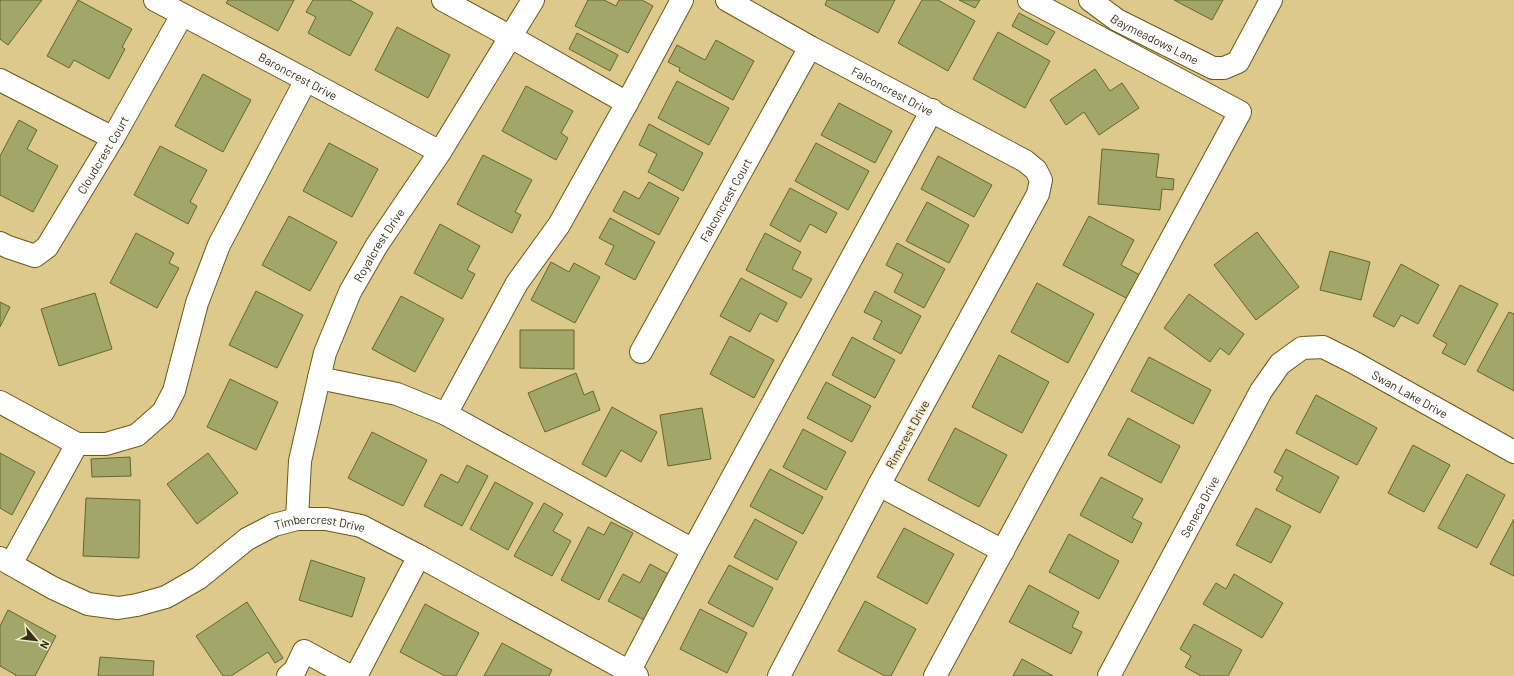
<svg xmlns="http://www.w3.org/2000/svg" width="1514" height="676" font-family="Barlow,sans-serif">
  <rect width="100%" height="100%" fill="#ddc98b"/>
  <g fill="#a2a769" stroke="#63672b">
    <polygon points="0,0 42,0 8,45 0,39"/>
    <polygon points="78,0 132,29 122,47 125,49 109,79 74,60 69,68 47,56"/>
    <polygon points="228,0 294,0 278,31 226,3"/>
    <polygon points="313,0 350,0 373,13 350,56 308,33 316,17 306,12"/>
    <polygon points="588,0 604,0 616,6 619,0 642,0 653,6 628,53 575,26"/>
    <polygon points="827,0 895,0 878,33 825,5"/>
    <polygon points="922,0 938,0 975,21 948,71 898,43"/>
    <polygon points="959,0 980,0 975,8"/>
    <polygon points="1174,0 1223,0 1212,20"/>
    <polygon points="1019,13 1055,32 1047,45 1012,26"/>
    <polygon points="397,27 450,55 428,98 375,70"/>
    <polygon points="998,32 1050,61 1025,108 973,79"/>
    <polygon points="577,33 618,55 610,71 569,49"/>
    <polygon points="716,40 754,61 733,100 679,71 680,68 668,62 677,45 705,60"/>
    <polygon points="1095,69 1110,91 1122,83 1139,108 1099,135 1084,112 1066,125 1050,100"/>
    <polygon points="203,74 251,100 223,152 175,126"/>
    <polygon points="677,81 729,108 709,145 658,118"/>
    <polygon points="526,86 573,111 561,133 568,138 556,160 502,131"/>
    <polygon points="839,103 892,131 875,163 821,135"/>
    <polygon points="19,120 37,130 27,149 58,166 33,212 0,195 0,156"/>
    <polygon points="649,124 703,153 683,191 648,172 657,154 639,145"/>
    <polygon points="329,143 378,169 352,217 303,191"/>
    <polygon points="816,143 869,171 848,210 795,181"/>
    <polygon points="160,146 207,170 190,202 197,206 188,224 134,195"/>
    <polygon points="1102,149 1159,154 1156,177 1174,179 1173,190 1162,189 1160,210 1098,204"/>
    <polygon points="483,155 532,180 515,212 521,215 512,233 457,204"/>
    <polygon points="938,156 992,185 974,217 921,189"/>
    <polygon points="649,182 679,198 659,235 613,211 624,191 639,199"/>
    <polygon points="790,188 837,213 826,233 810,224 800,242 770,225"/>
    <polygon points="927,202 969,225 949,263 906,241"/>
    <polygon points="289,216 337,242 310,291 262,265"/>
    <polygon points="1089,216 1134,240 1121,265 1140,275 1128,299 1063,265"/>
    <polygon points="610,218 655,242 635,280 605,264 614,246 599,238"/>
    <polygon points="440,224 480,246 467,270 475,274 462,299 414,273"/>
    <polygon points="1257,232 1299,287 1256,320 1214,265"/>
    <polygon points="136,233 174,253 169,263 179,268 157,308 110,283"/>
    <polygon points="765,233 801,252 792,269 812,279 801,298 746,270"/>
    <polygon points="897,243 945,269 924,308 894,292 903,274 886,265"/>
    <polygon points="1330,251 1370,262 1361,300 1320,290"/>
    <polygon points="551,262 569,272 574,263 600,277 575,323 531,300"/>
    <polygon points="1401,264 1439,285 1418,324 1401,315 1394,327 1373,316"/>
    <polygon points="741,278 787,303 777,322 760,313 750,332 720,316"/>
    <polygon points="1037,283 1094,314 1068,363 1011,332"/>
    <polygon points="1460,285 1498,304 1465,365 1442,353 1447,344 1433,336"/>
    <polygon points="256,291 303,315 277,368 229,345"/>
    <polygon points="875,291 921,316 901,354 873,339 882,321 864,312"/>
    <polygon points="95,293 112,349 59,366 41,309"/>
    <polygon points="1189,294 1244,334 1229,355 1220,348 1210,362 1164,328"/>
    <polygon points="401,296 444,319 415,372 372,349"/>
    <polygon points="0,302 10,307 0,327"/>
    <polygon points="1509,312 1514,314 1514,391 1477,371"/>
    <polygon points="520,330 574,330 574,369 520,368"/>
    <polygon points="730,336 774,360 754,398 710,374"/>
    <polygon points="852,337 895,360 875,398 832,375"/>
    <polygon points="999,355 1049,382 1022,433 972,407"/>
    <polygon points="1149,357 1211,390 1193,424 1131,391"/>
    <polygon points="576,373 584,395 593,391 600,410 545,432 528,393"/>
    <polygon points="230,379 278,402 256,450 207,427"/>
    <polygon points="826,382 871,406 852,442 807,418"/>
    <polygon points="1316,395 1377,428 1357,465 1296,433"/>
    <polygon points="612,407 657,432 641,462 621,450 606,477 582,464"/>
    <polygon points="702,408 711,459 668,466 660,415"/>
    <polygon points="1128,418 1180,446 1161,483 1108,455"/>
    <polygon points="955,428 1007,455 979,507 928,480"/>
    <polygon points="803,429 846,452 826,490 783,467"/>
    <polygon points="372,432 427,460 403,506 348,478"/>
    <polygon points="1413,445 1450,465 1424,512 1388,493"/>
    <polygon points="1286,449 1339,477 1320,513 1276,490 1283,477 1274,472"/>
    <polygon points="0,453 35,472 12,515 0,508"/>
    <polygon points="208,453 238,493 197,524 167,484"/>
    <polygon points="130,457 131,476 92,477 91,459"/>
    <polygon points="467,465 488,476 462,526 424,506 441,474 458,483"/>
    <polygon points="770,469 823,497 803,534 750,506"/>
    <polygon points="1467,474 1505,495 1477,548 1438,528"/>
    <polygon points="1101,477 1143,499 1132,518 1142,523 1132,543 1080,515"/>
    <polygon points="495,482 533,503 508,550 470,529"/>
    <polygon points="86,498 140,500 139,558 83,556"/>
    <polygon points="544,503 563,514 553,531 571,541 552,576 514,556"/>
    <polygon points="1256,508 1291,526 1271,563 1236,545"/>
    <polygon points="755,519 797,542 777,580 734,557"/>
    <polygon points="1514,519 1514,576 1490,564"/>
    <polygon points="611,522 633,533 599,600 561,580 588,527 604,535"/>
    <polygon points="904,528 954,554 927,604 877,577"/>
    <polygon points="1069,534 1119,561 1099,599 1049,572"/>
    <polygon points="311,560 365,578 352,617 299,600"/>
    <polygon points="650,564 670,575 646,621 608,601 623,574 640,583"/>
    <polygon points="729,565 773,588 753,627 708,603"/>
    <polygon points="1234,574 1283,603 1262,638 1203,604 1216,583 1226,589"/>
    <polygon points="1029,585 1079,612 1072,627 1082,632 1071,654 1009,622"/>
    <polygon points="865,601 916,629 891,676 885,676 838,651"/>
    <polygon points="247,602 283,658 275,663 268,652 231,676 223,676 196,636"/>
    <polygon points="425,604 479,633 456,676 445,676 400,652"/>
    <polygon points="700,609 747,633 727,673 680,649"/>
    <polygon points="8,610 56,636 35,676 15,676 16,675 0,666 0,626"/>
    <polygon points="1194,624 1242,650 1228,676 1201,676 1185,667 1191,656 1180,649"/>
    <polygon points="502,643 552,670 549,676 484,676"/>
    <polygon points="100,657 154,661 153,676 98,676"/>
    <polygon points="1022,659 1053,676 1013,676"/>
  </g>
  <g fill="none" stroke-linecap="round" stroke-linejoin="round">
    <g stroke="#6b591b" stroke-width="24">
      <g id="minor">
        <path id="s1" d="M 155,0 L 306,80 L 440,152"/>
        <polyline points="443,0 511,37 627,103"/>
        <path id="s2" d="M 727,0 L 810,47 L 1025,161 L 1036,170 L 1041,180 L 1038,194 L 879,485 L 779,676"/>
        <path id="s3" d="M 1090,0 L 1117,20 L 1213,68 L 1224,68 L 1238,62 L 1271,0"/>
        <polyline points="0,80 113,138"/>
        <path id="s4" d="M 0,243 L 8,247 L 35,256 L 47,247 L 113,138 L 182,15"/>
        <path id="s5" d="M 641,352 L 810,47"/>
        <polyline points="319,378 397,394 446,414 693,550"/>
        <polyline points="0,402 77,444 106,444 137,435 163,412 174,391 197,303 219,245 306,80"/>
        <polyline points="446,414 517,283 559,225 627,103 682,0"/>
        <polyline points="879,485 1003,551"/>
        <path id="s6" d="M 297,519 L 300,461 L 319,378 L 325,353 L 350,292 L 377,245 L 440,152 L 533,0"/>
        <path id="s7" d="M 0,558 L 53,588 L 88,604 L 118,608 L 137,605 L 166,597 L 199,578 L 247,539 L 274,525 L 297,519 L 326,519 L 361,526 L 419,556 L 637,676"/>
        <polyline points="11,564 77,444"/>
        <polyline points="629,672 693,550 932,110"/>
        <polyline points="288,676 295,670 304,651 350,676"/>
        <polyline points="356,676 419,556"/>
        <polyline points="935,676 1240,112 1029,0"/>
        <path id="s8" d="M 1109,676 L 1261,391 L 1280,364 L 1302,348 L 1323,347 L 1353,362 L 1514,452"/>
      </g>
    </g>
    <use href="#minor" stroke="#fff" stroke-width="22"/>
  </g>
  <g text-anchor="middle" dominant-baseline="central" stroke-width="3" stroke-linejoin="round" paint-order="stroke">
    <g font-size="12" fill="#372f16" stroke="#f4eacc">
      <text stroke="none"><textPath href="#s3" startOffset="76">Baymeadows Lane</textPath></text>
      <text stroke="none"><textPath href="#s1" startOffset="162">Baroncrest Drive</textPath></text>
      <text stroke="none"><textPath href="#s2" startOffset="189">Falconcrest Drive</textPath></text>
      <text stroke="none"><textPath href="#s4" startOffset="160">Cloudcrest Court</textPath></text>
      <text stroke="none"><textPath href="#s5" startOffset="174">Falconcrest Court</textPath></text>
      <text stroke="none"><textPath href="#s6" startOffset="290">Royalcrest Drive</textPath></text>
      <text stroke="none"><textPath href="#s8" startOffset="503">Swan Lake Drive</textPath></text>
      <text transform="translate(907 434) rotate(-61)">Rimcrest Drive</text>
      <text stroke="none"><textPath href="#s8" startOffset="192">Seneca Drive</textPath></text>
      <text stroke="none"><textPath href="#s7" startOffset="356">Timbercrest Drive</textPath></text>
    </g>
  </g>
  <g transform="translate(36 640) rotate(118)" stroke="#f4eacc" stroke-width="3" paint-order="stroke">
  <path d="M0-3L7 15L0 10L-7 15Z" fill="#372f16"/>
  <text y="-6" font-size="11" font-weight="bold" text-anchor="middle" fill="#372f16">N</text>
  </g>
</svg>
